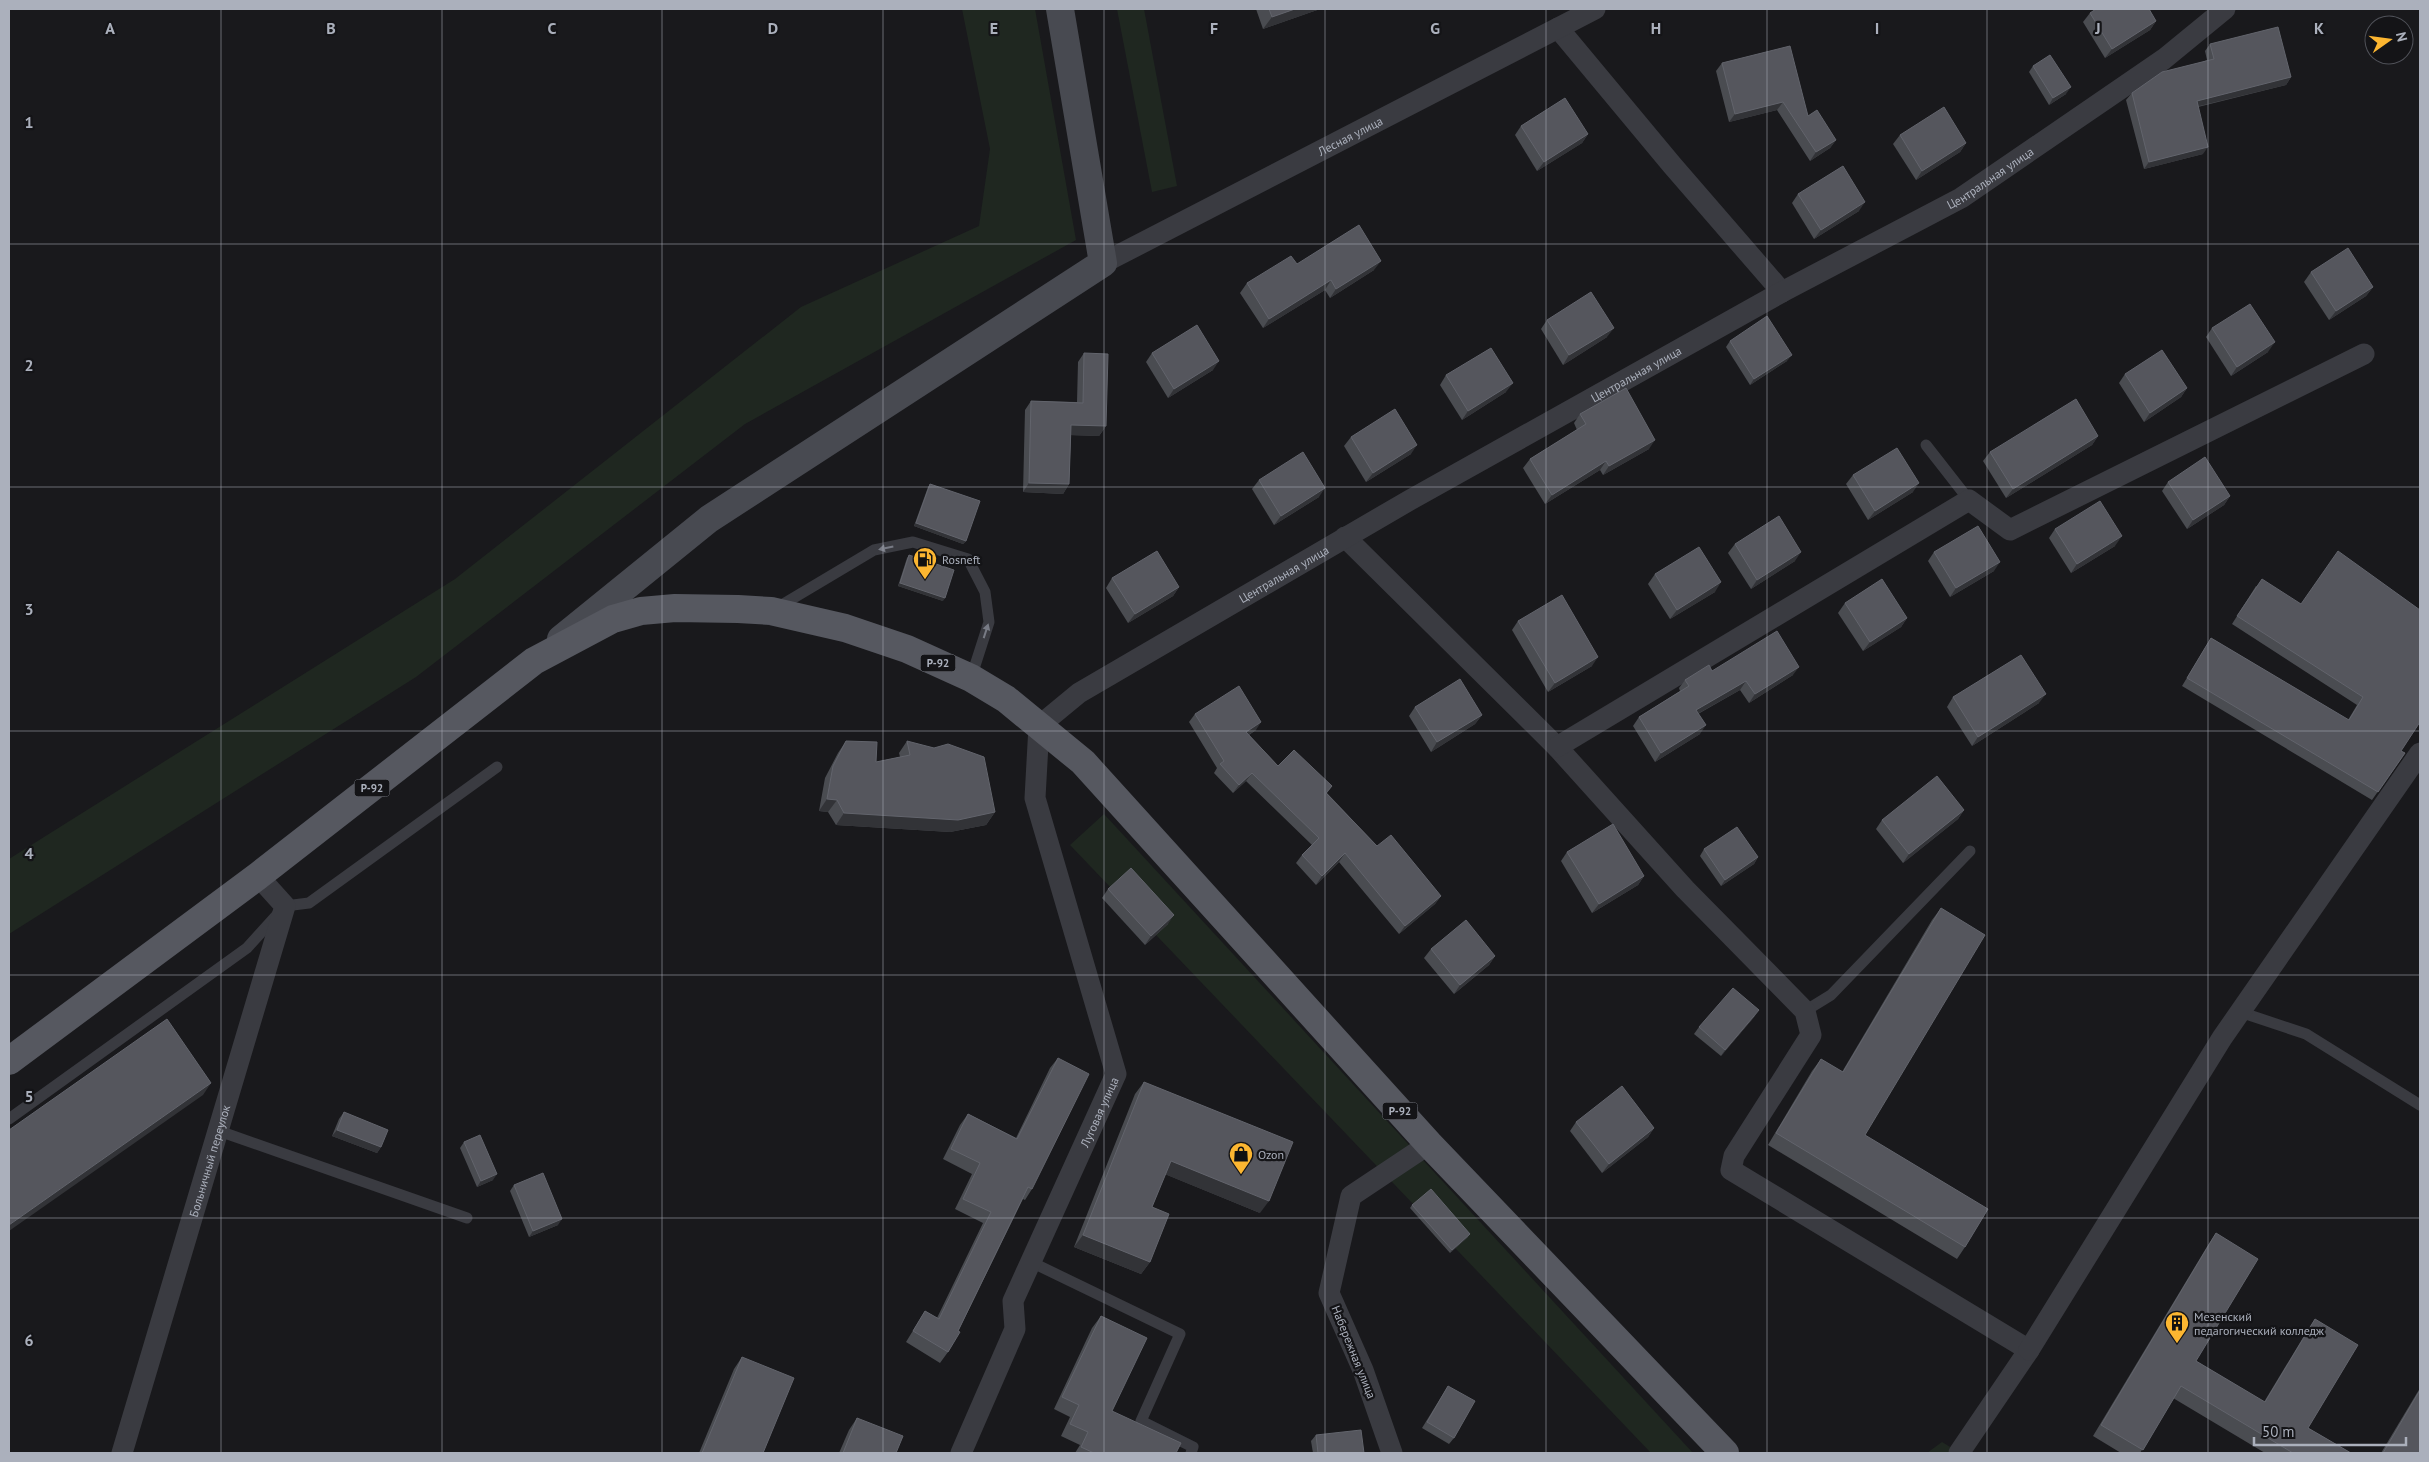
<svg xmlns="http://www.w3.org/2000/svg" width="2429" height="1462" font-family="'PT Sans',sans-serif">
  <rect width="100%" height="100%" fill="#19191c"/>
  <g fill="#1f2720">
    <polygon points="962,9 1035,9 1076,240 745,424 416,677 9,934 9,859 455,579 801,307 979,226 990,149"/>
    <polygon points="1117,9 1144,9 1177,186 1152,192"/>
    <polygon points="1104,814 1693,1453 1651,1453 1070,845"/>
    <polygon points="1942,1442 1960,1453 1927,1453"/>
  </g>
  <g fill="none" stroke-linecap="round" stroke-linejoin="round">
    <g stroke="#3a3b41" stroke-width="11">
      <polyline points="1926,445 1969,500"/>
      <polyline points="775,609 874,550 913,542 968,559 985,592 989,622 971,678"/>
      <polyline points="1805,1011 1831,995 1970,851"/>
      <polyline points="2240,1012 2306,1034 2420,1105"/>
      <polyline points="9,1119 247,948 285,906 309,903 497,767"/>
      <polyline points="219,1131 467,1218"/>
      <polyline points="1031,1262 1180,1334 1141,1421 1193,1447 1191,1453"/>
    </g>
    <g stroke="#3a3b41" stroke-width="21">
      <polyline points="1558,28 1672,165 1782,292"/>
      <path id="s1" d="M 1103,263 L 1595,9"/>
      <polyline points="1345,537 1557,747 1685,889 1805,1011 1811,1035 1734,1156 1731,1170 2029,1350 1959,1453"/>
      <polyline points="1557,747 1969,500 2010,530 2364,354"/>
      <polyline points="2029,1350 2222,1038 2420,753"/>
      <path id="s2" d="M 122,1453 L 285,906 L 258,876"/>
      <path id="s3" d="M 961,1453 L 1015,1329 L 1013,1301 L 1116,1074 L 1035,798 L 1039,726 L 1079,693 L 1410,500 L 1782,292 L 1961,198 L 2164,59 L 2225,9"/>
      <polyline points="1392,1453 1363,1370 1329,1293 1351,1196 1429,1144"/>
    </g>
    <polyline stroke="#484a51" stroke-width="28" points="561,639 709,519 1103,263 1060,9"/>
    <polyline stroke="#565860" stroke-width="28" points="9,1061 258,876 534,661 613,619 641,611 675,608 738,609 771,611 845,628 907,649 971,678 1006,699 1083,762 1429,1144 1725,1453"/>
  </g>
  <g fill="#4a4c51">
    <polygon points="1256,9 1320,9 1263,29"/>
    <polygon points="2090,13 2156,21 2150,30 2105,58 2083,22"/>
    <polygon points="2210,44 2291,77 2286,85 2198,107 2203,154 2144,169 2126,100 2132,93 2207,60 2205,51"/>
    <polygon points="1722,63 1808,116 1836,140 1830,148 1810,161 1777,110 1729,122 1716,71"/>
    <polygon points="2033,66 2066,94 2049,105 2029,72"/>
    <polygon points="1521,126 1588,134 1582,143 1537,171 1515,135"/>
    <polygon points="1900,135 1966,143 1960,152 1916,180 1893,144"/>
    <polygon points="1798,194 1859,211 1814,239 1792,203"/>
    <polygon points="1297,264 1374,270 1330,298 1325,290 1263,328 1240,293 1247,283"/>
    <polygon points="2311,272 2373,287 2366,296 2329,320 2304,282"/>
    <polygon points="1547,320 1607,337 1563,365 1541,329"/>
    <polygon points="2212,328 2268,352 2231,376 2206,337"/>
    <polygon points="1730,341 1787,361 1750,385 1726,347"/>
    <polygon points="1084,353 1106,426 1099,436 1071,435 1069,484 1063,494 1023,492 1025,410 1031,401 1077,402 1078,362"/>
    <polygon points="1152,353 1213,370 1168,398 1146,362"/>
    <polygon points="2125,374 2187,388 2181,397 2144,422 2119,383"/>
    <polygon points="1446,375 1506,392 1462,420 1440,385"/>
    <polygon points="1580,414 1649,449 1603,475 1600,470 1545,504 1523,468 1530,459 1577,430 1574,423"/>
    <polygon points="2098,436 2092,445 2006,498 1983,461 1990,452"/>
    <polygon points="1351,437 1411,454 1366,482 1344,446"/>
    <polygon points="1853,475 1913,492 1868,520 1846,484"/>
    <polygon points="1259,480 1319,497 1274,525 1252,489"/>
    <polygon points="2168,482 2230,496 2224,505 2187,529 2162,491"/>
    <polygon points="930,484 966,541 963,544 914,526 928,487"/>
    <polygon points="2055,529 2115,546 2071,573 2049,538"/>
    <polygon points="1735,544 1795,561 1751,589 1728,553"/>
    <polygon points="1934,552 1994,571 1950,597 1928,561"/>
    <polygon points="909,555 943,601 898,586 907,558"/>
    <polygon points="1655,574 1715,592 1670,619 1648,584"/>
    <polygon points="1112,578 1179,587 1173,596 1128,623 1106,588"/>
    <polygon points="2256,586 2301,604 2401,751 2405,753 2372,800 2182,686 2211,638 2348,720 2357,705 2232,624"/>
    <polygon points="1845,603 1907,618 1901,627 1863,651 1838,613"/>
    <polygon points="1518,621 1592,666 1548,692 1512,630"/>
    <polygon points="1712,671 1793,675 1749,703 1740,690 1698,714 1700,734 1655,762 1633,726 1639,717 1680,691 1679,688 1685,680"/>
    <polygon points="1953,697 2039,703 1972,746 1947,707"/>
    <polygon points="1415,707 1482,715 1475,724 1431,752 1409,716"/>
    <polygon points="1195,714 1256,730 1249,735 1278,766 1332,786 1327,793 1377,846 1441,896 1435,904 1399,934 1339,862 1316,885 1296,863 1302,855 1312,845 1246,781 1233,793 1214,773 1217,768 1189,722"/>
    <polygon points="846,741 876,762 900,757 899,753 907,741 995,812 986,825 950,832 836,825 828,812 819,811 825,778 838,753"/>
    <polygon points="1964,810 1958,819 1903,863 1876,829 1882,820"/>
    <polygon points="1704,849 1758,857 1754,864 1721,886 1700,856"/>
    <polygon points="1567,852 1644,876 1638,885 1592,913 1561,861"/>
    <polygon points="1108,889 1168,924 1145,945 1102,898"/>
    <polygon points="1941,908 1865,1135 1965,1247 1957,1259 1768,1145 1812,1071 1821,1059 1842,1072 1932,920"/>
    <polygon points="1431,949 1495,956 1489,965 1454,994 1424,958"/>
    <polygon points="1755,1016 1721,1056 1694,1034 1699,1027"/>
    <polygon points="1058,1058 1032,1189 1025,1200 1023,1199 948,1352 940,1363 906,1342 925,1311 937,1318 983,1223 955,1209 972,1174 943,1159 960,1125 968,1114 1016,1138 1050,1068"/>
    <polygon points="1144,1082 1260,1213 1165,1174 1152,1207 1150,1262 1141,1274 1074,1247 1135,1094"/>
    <polygon points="344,1112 381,1147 377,1153 332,1136 339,1119"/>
    <polygon points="1576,1122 1654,1128 1648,1137 1602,1173 1570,1131"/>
    <polygon points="464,1142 493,1180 477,1187 460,1148"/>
    <polygon points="514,1185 558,1225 529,1237 510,1191"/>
    <polygon points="1412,1205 1468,1237 1450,1253 1410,1208"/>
    <polygon points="2216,1233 2196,1361 2264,1402 2307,1331 2315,1319 2308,1428 2351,1453 2265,1453 2173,1398 2140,1453 2121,1453 2093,1436 2208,1245"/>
    <polygon points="1101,1316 1112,1411 1176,1453 1075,1453 1080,1445 1061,1436 1070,1417 1054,1409 1092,1328"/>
    <polygon points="742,1357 763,1453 699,1453 734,1369"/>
    <polygon points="1448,1386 1454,1438 1449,1444 1422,1428"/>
    <polygon points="2420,1388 2420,1453 2381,1453"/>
    <polygon points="857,1418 896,1453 839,1453 849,1430"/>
    <polygon points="1316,1435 1364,1453 1313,1453 1311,1441"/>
  </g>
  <g fill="#323337">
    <polygon points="1295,9 1320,9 1263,29 1272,17"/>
    <polygon points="2156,21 2150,30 2105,58 2112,49"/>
    <polygon points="2291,77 2286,85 2191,108 2197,101"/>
    <polygon points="2071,87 2066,94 2049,105 2053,98"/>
    <polygon points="1783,102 1777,110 1729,122 1735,114"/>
    <polygon points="1588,134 1582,143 1537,171 1544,162"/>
    <polygon points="1836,140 1830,148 1810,161 1816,152"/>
    <polygon points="1966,143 1960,152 1916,180 1922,171"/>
    <polygon points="2208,147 2203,154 2144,169 2149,162"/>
    <polygon points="1865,202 1859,211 1814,239 1821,230"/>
    <polygon points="1381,261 1374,270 1330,298 1336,289"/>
    <polygon points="1331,280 1325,290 1263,328 1269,319"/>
    <polygon points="2373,287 2366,296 2329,320 2336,311"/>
    <polygon points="1614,328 1607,337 1563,365 1569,355"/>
    <polygon points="2275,342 2268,352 2231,376 2237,367"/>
    <polygon points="1792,355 1787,361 1750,385 1754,379"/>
    <polygon points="1219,361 1213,370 1168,398 1174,389"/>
    <polygon points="1513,383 1506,392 1462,420 1468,411"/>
    <polygon points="2187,388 2181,397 2144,422 2150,413"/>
    <polygon points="1071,425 1106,426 1099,436 1065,435"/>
    <polygon points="2098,436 2092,445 2006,498 2013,489"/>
    <polygon points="1655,440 1649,449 1603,475 1609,466"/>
    <polygon points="1417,445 1411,454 1366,482 1373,473"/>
    <polygon points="1606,461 1600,470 1545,504 1552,495"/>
    <polygon points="1029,483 1069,484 1063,494 1023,492"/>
    <polygon points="1919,483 1913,492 1868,520 1875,511"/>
    <polygon points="1325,488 1319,497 1274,525 1281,516"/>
    <polygon points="2230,496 2224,505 2187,529 2193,520"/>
    <polygon points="916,523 966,541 963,544 914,526"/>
    <polygon points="2122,536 2115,546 2071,573 2077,564"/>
    <polygon points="1801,552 1795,561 1751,589 1757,580"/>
    <polygon points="2000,562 1994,571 1950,597 1956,588"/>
    <polygon points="1721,582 1715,592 1670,619 1677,610"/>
    <polygon points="900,583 945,598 943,601 898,586"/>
    <polygon points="1179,587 1173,596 1128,623 1135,614"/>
    <polygon points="1907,618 1901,627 1863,651 1870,642"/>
    <polygon points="1598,657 1592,666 1548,692 1555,683"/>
    <polygon points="1799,667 1793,675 1749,703 1755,694"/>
    <polygon points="1746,681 1740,690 1690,718 1696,710"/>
    <polygon points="2046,694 2039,703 1972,746 1978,737"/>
    <polygon points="1482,715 1475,724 1431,752 1437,742"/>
    <polygon points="1261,722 1256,730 1240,740 1246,732"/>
    <polygon points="1706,725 1700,734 1655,762 1661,753"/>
    <polygon points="1252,773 1246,781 1233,793 1239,785"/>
    <polygon points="827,799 837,800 828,812 819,811"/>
    <polygon points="1964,810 1958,819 1903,863 1909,854"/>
    <polygon points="995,812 986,825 950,832 836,825 844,813"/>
    <polygon points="1345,853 1339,862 1316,885 1322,876"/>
    <polygon points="1758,857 1754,864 1721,886 1725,880"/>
    <polygon points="1644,876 1638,885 1592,913 1599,904"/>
    <polygon points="1441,896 1435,904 1399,934 1405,926"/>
    <polygon points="1174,915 1168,924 1145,945 1151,936"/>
    <polygon points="1495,956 1489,965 1454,994 1460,985"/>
    <polygon points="1759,1010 1755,1016 1721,1056 1725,1050"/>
    <polygon points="211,1083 203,1095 9,1231 9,1225"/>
    <polygon points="1654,1128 1648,1137 1602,1173 1609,1164"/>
    <polygon points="337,1130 381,1147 377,1153 332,1136"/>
    <polygon points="1171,1161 1269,1201 1260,1213 1162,1173"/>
    <polygon points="497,1174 493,1180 477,1187 481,1181"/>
    <polygon points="562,1219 558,1225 529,1237 533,1231"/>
    <polygon points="1470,1234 1468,1237 1450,1253 1452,1250"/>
    <polygon points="1083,1235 1150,1262 1141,1274 1074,1247"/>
  </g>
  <g fill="#55565d" stroke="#62646c">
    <polygon points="1269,9 1295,9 1272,17"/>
    <polygon points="2096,9 2149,9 2156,21 2112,49 2090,13"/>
    <polygon points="2278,27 2291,77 2197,101 2208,147 2149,162 2132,93 2162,72 2214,59 2210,44"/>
    <polygon points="1790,46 1808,116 1817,110 1836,140 1816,152 1783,102 1735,114 1722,63"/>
    <polygon points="2050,55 2071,87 2053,98 2033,66"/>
    <polygon points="1565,98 1588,134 1544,162 1521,126"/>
    <polygon points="1944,107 1966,143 1922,171 1900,135"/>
    <polygon points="1843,166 1865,202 1821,230 1798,194"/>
    <polygon points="1359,225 1381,261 1336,289 1331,280 1269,319 1247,283 1291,256 1297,264"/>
    <polygon points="2348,248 2373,287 2336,311 2311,272"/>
    <polygon points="1591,292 1614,328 1569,355 1547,320"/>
    <polygon points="2250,304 2275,342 2237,367 2212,328"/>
    <polygon points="1767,316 1792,355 1754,379 1730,341"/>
    <polygon points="1197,325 1219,361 1174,389 1152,353"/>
    <polygon points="1491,348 1513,383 1468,411 1446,375"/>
    <polygon points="2162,350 2187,388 2150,413 2125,374"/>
    <polygon points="1084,353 1108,354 1106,426 1071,425 1069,484 1029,483 1031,401 1083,403"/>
    <polygon points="1626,388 1655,440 1609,466 1606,461 1552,495 1530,459 1586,424 1580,414"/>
    <polygon points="2076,399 2098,436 2013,489 1990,452"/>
    <polygon points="1395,409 1417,445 1373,473 1351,437"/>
    <polygon points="1897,448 1919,483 1875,511 1853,475"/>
    <polygon points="1303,452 1325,488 1281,516 1259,480"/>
    <polygon points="2205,457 2230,496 2193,520 2168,482"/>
    <polygon points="930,484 980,501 966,541 916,523"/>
    <polygon points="2100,501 2122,536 2077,564 2055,529"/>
    <polygon points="1779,516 1801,552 1757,580 1735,544"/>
    <polygon points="1978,526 2000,562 1956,588 1934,552"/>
    <polygon points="1699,547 1721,582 1677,610 1655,574"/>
    <polygon points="1157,551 1179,587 1135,614 1112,578"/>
    <polygon points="2338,551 2420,610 2420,722 2401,751 2405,753 2378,792 2187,678 2211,638 2349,720 2363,697 2237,616 2262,579 2301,604"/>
    <polygon points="909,555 954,570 945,598 900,583"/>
    <polygon points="1882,579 1907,618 1870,642 1845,603"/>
    <polygon points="1562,595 1598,657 1555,683 1518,621"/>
    <polygon points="1777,631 1799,667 1755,694 1746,681 1696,710 1706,725 1661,753 1639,717 1689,686 1685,680 1709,665 1712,671"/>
    <polygon points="2021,655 2046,694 1978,737 1953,697"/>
    <polygon points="1460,679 1482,715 1437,742 1415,707"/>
    <polygon points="1239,686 1261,722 1246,732 1278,766 1294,750 1332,786 1326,793 1377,846 1391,835 1441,896 1405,926 1345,853 1322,876 1302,855 1319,838 1252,773 1239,785 1220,764 1224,761 1195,714"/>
    <polygon points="846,741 877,742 876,762 910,755 907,741 934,748 948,744 984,757 995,812 958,820 844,813 837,800 827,799 833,766"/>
    <polygon points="1937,776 1964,810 1909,854 1882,820"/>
    <polygon points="1613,824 1644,876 1599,904 1567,852"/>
    <polygon points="1737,827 1758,857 1725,880 1704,849"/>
    <polygon points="1131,868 1174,915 1151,936 1108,889"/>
    <polygon points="1941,908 1985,935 1865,1135 1988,1209 1965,1247 1776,1133 1821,1059 1843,1072"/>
    <polygon points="1466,920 1495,956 1460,985 1431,949"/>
    <polygon points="1733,988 1759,1010 1725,1050 1699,1027"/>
    <polygon points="167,1019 211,1083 9,1225 9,1130"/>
    <polygon points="1058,1058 1089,1074 1032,1189 1028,1187 958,1331 960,1332 948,1352 913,1331 925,1311 939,1319 991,1212 963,1199 980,1163 951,1149 968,1114 1017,1139"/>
    <polygon points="1144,1082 1293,1142 1269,1201 1171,1161 1152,1207 1169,1214 1150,1262 1083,1235"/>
    <polygon points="1622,1086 1654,1128 1609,1164 1576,1122"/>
    <polygon points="344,1112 388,1130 381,1147 337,1130"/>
    <polygon points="480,1135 497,1174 481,1181 464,1142"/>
    <polygon points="543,1173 562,1219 533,1231 514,1185"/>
    <polygon points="1431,1189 1470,1234 1452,1250 1412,1205"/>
    <polygon points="2216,1233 2258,1259 2196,1361 2265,1402 2315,1319 2358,1345 2308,1428 2351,1453 2293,1453 2181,1386 2143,1450 2101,1425"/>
    <polygon points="1101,1316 1147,1338 1112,1411 1181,1443 1176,1453 1094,1453 1081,1447 1088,1432 1070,1424 1079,1405 1062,1397"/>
    <polygon points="742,1357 794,1378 763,1453 702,1453"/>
    <polygon points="1448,1386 1475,1401 1454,1438 1427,1422"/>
    <polygon points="2420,1390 2420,1453 2383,1453"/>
    <polygon points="857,1418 903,1436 896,1453 843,1453"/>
    <polygon points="1361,1430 1364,1453 1318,1453 1316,1435"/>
  </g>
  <defs><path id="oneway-solid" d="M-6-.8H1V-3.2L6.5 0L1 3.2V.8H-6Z" transform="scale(1.25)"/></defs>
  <g fill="#787b85">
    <use href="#oneway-solid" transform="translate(886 548) rotate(168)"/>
    <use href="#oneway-solid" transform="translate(986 631) rotate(-72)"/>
  </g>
  <path fill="none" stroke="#abb0bc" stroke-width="1" stroke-opacity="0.55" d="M 221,9 L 221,1453M 442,9 L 442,1453M 662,9 L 662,1453M 883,9 L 883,1453M 1104,9 L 1104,1453M 1325,9 L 1325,1453M 1546,9 L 1546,1453M 1767,9 L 1767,1453M 1987,9 L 1987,1453M 2208,9 L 2208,1453M 9,244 L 2420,244M 9,487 L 2420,487M 9,731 L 2420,731M 9,975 L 2420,975M 9,1218 L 2420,1218"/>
  <defs>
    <g id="fuel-pin" transform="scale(1.25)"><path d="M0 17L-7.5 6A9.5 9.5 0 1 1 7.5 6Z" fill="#fcb631" stroke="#141417"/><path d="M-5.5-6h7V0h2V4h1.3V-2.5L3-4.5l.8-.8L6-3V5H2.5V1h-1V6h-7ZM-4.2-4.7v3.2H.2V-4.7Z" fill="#111"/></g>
    <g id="shop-pin" transform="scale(1.25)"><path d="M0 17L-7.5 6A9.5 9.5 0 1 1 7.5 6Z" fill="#fcb631" stroke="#141417"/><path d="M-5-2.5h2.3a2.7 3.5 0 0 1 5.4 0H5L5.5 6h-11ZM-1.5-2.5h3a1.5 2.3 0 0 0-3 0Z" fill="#111"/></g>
    <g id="building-pin" transform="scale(1.25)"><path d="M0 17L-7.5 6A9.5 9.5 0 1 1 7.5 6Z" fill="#fcb631" stroke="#141417"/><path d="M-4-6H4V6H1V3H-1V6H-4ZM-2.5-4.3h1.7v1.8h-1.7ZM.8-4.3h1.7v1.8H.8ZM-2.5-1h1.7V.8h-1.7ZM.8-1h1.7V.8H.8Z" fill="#111"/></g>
  </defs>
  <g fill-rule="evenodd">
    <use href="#fuel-pin" x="925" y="559"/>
    <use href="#shop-pin" x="1241" y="1154"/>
    <use href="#building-pin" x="2177" y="1323"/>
  </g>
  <g text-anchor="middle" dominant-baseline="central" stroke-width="4.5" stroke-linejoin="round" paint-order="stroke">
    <g fill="#141417" stroke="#7e818a" stroke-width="1">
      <rect x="920.5" y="654.5" width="35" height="17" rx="4"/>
      <rect x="354.5" y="779.5" width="35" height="17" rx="4"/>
      <rect x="1382.5" y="1102.5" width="35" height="17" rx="4"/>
    </g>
    <g font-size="11" font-weight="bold" fill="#abb0bc">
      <text x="938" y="663">Р-92</text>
      <text x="372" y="788">Р-92</text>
      <text x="1400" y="1111">Р-92</text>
    </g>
    <g font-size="12" fill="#abb0bc" stroke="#141417">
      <text stroke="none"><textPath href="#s1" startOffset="278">Лесная улица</textPath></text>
      <text stroke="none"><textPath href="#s3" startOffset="1871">Центральная улица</textPath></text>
      <text stroke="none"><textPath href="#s3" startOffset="1466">Центральная улица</textPath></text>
      <text stroke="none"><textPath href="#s3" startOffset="1061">Центральная улица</textPath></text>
      <text stroke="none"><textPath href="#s3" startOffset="371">Луговая улица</textPath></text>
      <text stroke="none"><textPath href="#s2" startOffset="305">Больничный переулок</textPath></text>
      <text transform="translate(1354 1352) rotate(68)">Набережная улица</text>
    </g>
    <g font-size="12" fill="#abb0bc" stroke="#141417" text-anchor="start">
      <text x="942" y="559">Rosneft</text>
      <text x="1258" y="1154">Ozon</text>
      <text x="2194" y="1316">Мезенский<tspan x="2194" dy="14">педагогический колледж</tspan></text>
    </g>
  </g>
  <g font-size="16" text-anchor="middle" font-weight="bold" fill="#abb0bc" stroke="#141417" stroke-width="4.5" stroke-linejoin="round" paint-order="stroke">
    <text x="110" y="34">A</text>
    <text x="331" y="34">B</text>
    <text x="552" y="34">C</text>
    <text x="773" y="34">D</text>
    <text x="994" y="34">E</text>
    <text x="1214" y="34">F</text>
    <text x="1435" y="34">G</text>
    <text x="1656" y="34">H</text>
    <text x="1877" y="34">I</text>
    <text x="2098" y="34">J</text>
    <text x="2319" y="34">K</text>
    <text x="29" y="128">1</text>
    <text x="29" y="371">2</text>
    <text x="29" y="615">3</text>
    <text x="29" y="859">4</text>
    <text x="29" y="1102">5</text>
    <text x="29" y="1346">6</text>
  </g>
  <rect width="2429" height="1462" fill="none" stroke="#abb0bc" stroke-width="20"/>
  <g transform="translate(2389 40) rotate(76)"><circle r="24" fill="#141417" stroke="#505259"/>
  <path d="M0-4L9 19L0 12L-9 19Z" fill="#fcb631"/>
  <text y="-8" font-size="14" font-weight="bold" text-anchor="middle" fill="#abb0bc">N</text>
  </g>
  <path d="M2254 1437v8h152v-8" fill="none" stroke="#abb0bc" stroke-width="2.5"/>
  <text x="2262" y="1437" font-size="15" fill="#abb0bc" stroke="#141417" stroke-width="4" paint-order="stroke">50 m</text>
</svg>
